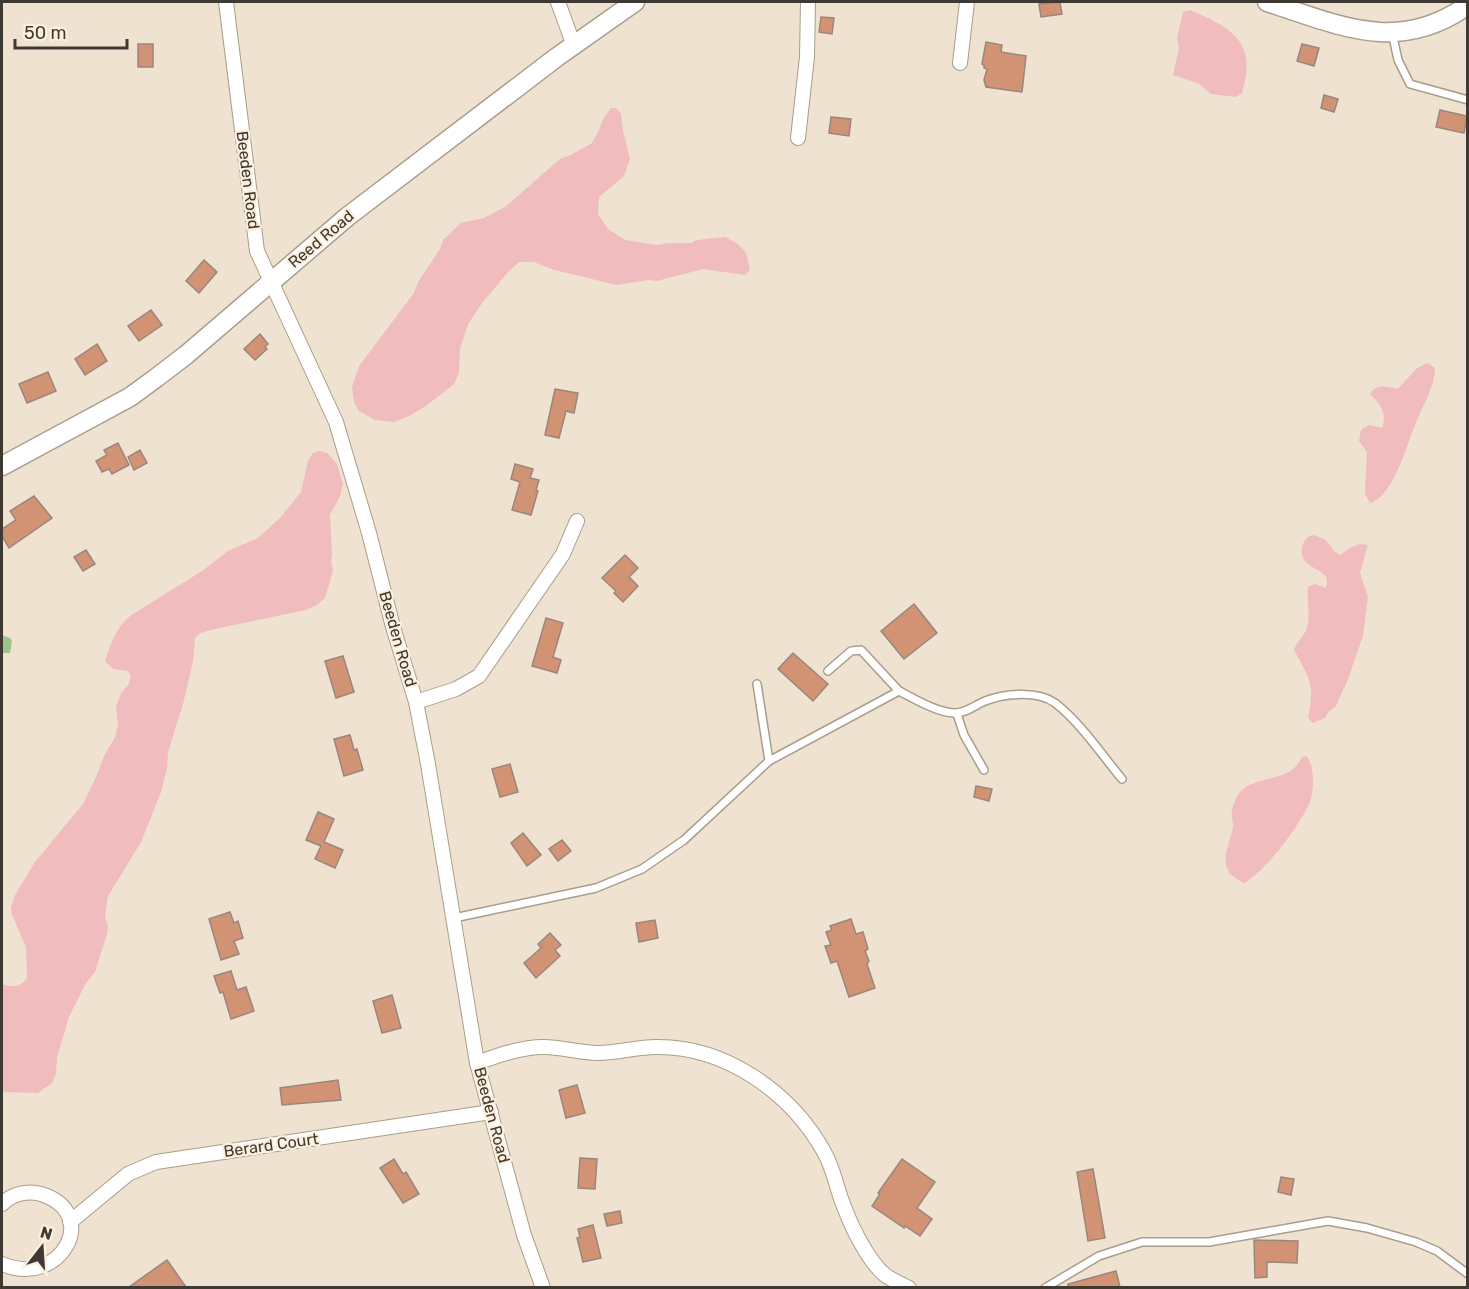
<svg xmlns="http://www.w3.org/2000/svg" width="1469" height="1289" font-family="Rubik,sans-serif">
  <rect width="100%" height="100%" fill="#efe2d0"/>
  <g fill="#f0bcbe">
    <path d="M 1190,10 C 1232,28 1258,42 1242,93 L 1236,97 L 1211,94 L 1199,84 L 1173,75 L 1179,48 L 1177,38 L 1183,12 Z"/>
    <polygon points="611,108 616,108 621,114 623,131 630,159 624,176 599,197 598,214 608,229 625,240 657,245 667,243 691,243 697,240 725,237 738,244 746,253 750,270 745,275 703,269 657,281 648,280 617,285 554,270 534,262 519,262 508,272 483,302 468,324 460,349 459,373 454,384 426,406 409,416 394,422 375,420 359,411 354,402 352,387 359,366 414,293 418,282 440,249 443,240 461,223 484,218 505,207 560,159 571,155 592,143 599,130 603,119"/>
    <path d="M 1427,363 L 1435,368 C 1434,388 1425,401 1417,420 C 1408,440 1394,497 1370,503 L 1365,494 L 1367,452 L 1359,441 L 1361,430 L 1369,425 L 1382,428 C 1388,413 1380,404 1370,394 C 1377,383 1387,387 1398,389 L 1416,369 Z"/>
    <path d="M 319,451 L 327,453 L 337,464 L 343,484 L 340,496 L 330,515 L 332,553 L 331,562 L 333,571 L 325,598 L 317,605 L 306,610 L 210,630 L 199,634 L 195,638 L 193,661 L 183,704 L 168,752 L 167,769 L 161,792 L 141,842 L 108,896 L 105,918 L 108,926 L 107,934 L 95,972 L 86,983 L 69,1017 L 57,1057 L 56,1074 L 52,1083 L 38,1093 L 2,1092 L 2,984 C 13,988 20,987 27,978 L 26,947 L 12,915 L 11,908 L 15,895 L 35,862 L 83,804 L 96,777 L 104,756 L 115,737 L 118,726 L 116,707 L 121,693 L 128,685 L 131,677 L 128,671 L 113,669 L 105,661 C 111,643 116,628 130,616 L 202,571 L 228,551 L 258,538 L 281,517 L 301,492 L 308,461 L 313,453 Z"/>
    <path d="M 1313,535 L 1326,540 L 1334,551 L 1340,555 C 1349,549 1356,542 1368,545 L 1360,573 L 1368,597 L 1363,636 L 1348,679 L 1336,706 L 1329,711 L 1325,718 L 1313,723 L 1308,718 C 1315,684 1310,679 1294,650 C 1297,641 1305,635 1307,628 C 1311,614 1306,601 1308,587 L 1315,584 L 1326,588 C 1331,572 1317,572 1307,563 C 1298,555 1301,538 1313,535 Z"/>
    <path d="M 1306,756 C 1315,765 1315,791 1309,804 C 1300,825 1265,872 1244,883 C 1237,879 1230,876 1227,868 C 1222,856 1231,840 1233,827 C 1233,821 1231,815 1232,809 C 1234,804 1236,796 1240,792 C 1257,774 1290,784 1302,757 Z"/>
  </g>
  <polygon fill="#9dc48d" points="2,635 10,638 12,641 10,653 2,653"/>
  <g fill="#d29375" stroke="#9a867d" stroke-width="1.5">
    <polygon points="1060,2 1062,14 1041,17 1039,4"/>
    <polygon points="821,17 834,18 832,34 819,32"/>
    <polygon points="986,42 1002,45 1001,52 1026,56 1022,92 986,87 984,80 987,69 984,68 984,65 982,64"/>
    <rect x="138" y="44" width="15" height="23"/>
    <polygon points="1302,44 1319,48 1314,66 1297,61"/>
    <polygon points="1324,95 1338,99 1334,112 1321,108"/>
    <polygon points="1440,110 1467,116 1464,133 1436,127"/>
    <polygon points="831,117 851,119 849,136 829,133"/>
    <polygon points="204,260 217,272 199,293 186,281"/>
    <polygon points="151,310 162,325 139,341 128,326"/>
    <polygon points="260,334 268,344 265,347 267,349 255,360 244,349"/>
    <polygon points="97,344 107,361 85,375 75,359"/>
    <polygon points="48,372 56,391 27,403 19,384"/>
    <polygon points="555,389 578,393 574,413 566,411 559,438 545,435"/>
    <polygon points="118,443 129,465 112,474 109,469 102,472 96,461 107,455 104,450"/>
    <polygon points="140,450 147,463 134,470 128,457"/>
    <polygon points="515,464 533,469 530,478 539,480 536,490 538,491 531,515 512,510 520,482 511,479"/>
    <polygon points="34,496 52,518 9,548 2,536 2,529 16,520 10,511"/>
    <polygon points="86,550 95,564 83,571 74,557"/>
    <polygon points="625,555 638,568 629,577 638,586 623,602 614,593 616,591 602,578"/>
    <polygon points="914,604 937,633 904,659 881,631"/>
    <polygon points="546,618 563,623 553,657 561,660 557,673 532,666"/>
    <polygon points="793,653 828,684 813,701 778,669"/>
    <polygon points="343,656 354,692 336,698 325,661"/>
    <polygon points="350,735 354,750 357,749 363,770 344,776 334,739"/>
    <polygon points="510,764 518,792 500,797 492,769"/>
    <polygon points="976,786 992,789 989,801 974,797"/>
    <polygon points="318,812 334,819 324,842 343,850 335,868 315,859 321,846 306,840"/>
    <polygon points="523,833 541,855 527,866 511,843"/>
    <polygon points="562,840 571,851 558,861 549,849"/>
    <polygon points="230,912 234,923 238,921 243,938 234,941 239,954 221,960 209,919"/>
    <polygon points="851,919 856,934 863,932 868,949 865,951 869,961 867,964 875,988 849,997 837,961 831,963 825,946 831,945 826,932 832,930 830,926"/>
    <polygon points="655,920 658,938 639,942 636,923"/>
    <polygon points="550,933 561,945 555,950 560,956 536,978 524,963 541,948 538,944"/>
    <polygon points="231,971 237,990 246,987 254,1011 231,1019 223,992 220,993 214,976"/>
    <polygon points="392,995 401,1028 382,1033 373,1001"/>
    <polygon points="338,1080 341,1100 282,1105 280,1088"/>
    <polygon points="577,1085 585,1113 566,1118 559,1090"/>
    <polygon points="580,1158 597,1159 595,1189 578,1188"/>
    <polygon points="394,1159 403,1174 406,1172 419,1194 403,1203 380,1168"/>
    <polygon points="902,1159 935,1182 917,1208 932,1219 920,1236 905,1226 904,1228 872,1206 880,1194 878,1193"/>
    <polygon points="1093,1169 1105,1238 1088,1241 1077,1172"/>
    <polygon points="1281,1177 1294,1179 1291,1195 1278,1192"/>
    <polygon points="620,1211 622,1223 607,1226 604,1214"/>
    <polygon points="593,1225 601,1258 583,1262 577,1238 580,1237 578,1229"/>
    <polygon points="1254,1240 1298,1241 1297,1263 1267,1262 1267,1277 1255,1278"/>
    <polygon points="167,1260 186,1287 129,1287"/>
    <polygon points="1116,1271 1120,1287 1068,1287 1068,1284"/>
  </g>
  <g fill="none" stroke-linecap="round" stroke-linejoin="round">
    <g stroke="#a99d8c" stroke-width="10">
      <g id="service">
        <polyline points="1392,32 1398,60 1410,84 1468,100"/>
        <path d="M 899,691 C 915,699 936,712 954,713 C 965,714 978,703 988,700 C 1006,693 1039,691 1055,703 C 1081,723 1101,754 1122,779"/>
        <polyline points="957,714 964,735 984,770"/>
        <polyline points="769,761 899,691 861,650 851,651 828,671"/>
        <polyline points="454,918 596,888 642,869 684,840 769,761 757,684"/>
        <polyline points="1045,1288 1099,1256 1142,1242 1209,1242 1328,1221 1367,1228 1416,1242 1437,1251 1468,1274"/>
      </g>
    </g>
    <g stroke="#a99d8c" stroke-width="16">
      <g id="minor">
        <polyline points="226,2 257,251 336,422 369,533 393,627 416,702 428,764 477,1063 524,1235 543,1288"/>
        <polyline points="558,2 574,46"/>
        <polyline points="960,63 967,2"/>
        <polyline points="798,138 807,57 808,2"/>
        <polyline points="416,702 456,689 479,676 563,554 577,521"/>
        <path d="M 477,1063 C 499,1055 521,1047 544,1047 C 561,1047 580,1053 598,1053 C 618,1053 637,1047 656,1047 C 725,1046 790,1092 823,1150 C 835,1170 836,1189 845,1209 C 852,1228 869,1262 885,1275 C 892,1280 901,1284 909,1288"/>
        <path d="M 2,1204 C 12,1194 27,1190 41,1194 C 102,1213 61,1289 2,1264"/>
        <polyline points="70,1222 128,1174 156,1162 491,1112"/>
      </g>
    </g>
    <g stroke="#a99d8c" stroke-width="21">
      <g id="tertiary">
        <path d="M 1267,2 C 1339,25 1398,55 1468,5"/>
        <polyline points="2,466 130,397 156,378 186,355 347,217 557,57 635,2"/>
      </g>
    </g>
    <use href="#service" stroke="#fff" stroke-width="7"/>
    <use href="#minor" stroke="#fff" stroke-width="14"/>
    <use href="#tertiary" stroke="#fff" stroke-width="18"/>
  </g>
  <g text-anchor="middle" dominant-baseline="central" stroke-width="4.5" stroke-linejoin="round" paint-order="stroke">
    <g font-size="16" fill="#3e3932" stroke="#fcefdd">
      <text transform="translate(248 180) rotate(83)">Beeden Road</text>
      <text transform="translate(321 239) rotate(-40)">Reed Road</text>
      <text transform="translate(398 639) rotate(74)">Beeden Road</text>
      <text transform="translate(492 1115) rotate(75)">Beeden Road</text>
      <text transform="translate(271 1145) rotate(-8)">Berard Court</text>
    </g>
  </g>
  <rect width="1469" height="1289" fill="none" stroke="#3e3932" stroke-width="6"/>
  <g transform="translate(42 1247) rotate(17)" stroke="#fcefdd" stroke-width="4.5" paint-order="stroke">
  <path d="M0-4.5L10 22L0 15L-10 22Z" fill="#3e3932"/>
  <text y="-9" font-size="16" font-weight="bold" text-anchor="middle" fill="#3e3932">N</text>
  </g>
  <path d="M15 39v9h112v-9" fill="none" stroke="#3e3932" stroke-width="3"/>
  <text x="24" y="39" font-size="18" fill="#3e3932" stroke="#fcefdd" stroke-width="4.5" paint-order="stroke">50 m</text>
</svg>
